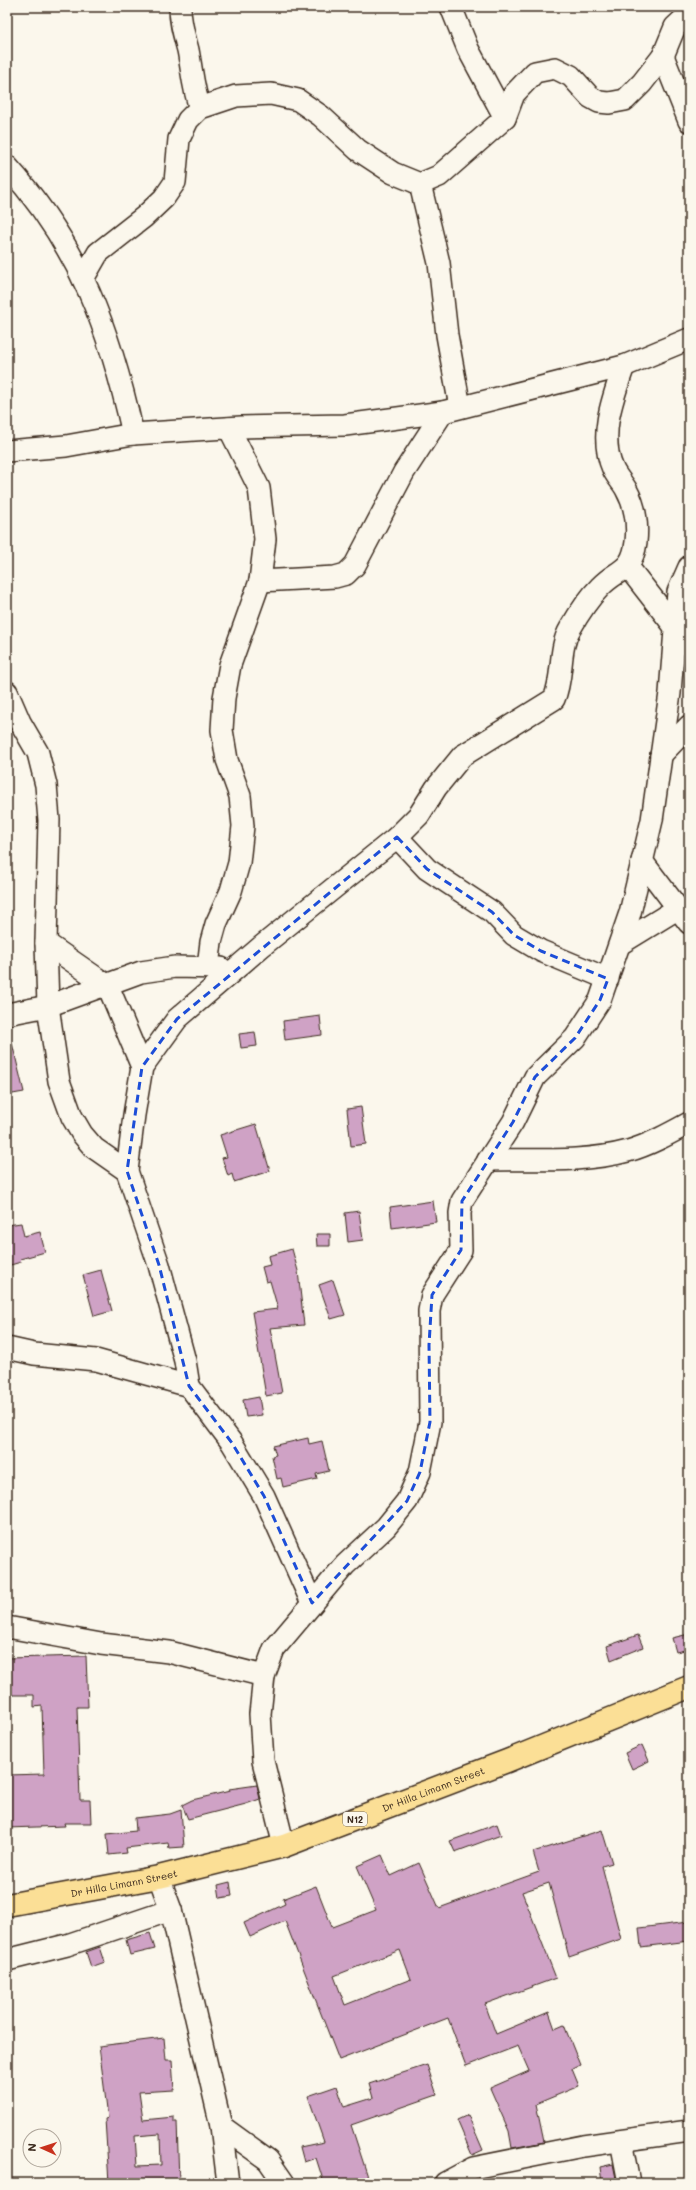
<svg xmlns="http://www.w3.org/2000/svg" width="696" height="2190" font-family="Mali,sans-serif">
  <rect width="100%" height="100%" fill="#fbf7ec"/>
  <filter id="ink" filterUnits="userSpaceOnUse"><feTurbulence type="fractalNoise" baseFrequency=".025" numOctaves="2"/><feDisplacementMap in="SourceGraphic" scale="8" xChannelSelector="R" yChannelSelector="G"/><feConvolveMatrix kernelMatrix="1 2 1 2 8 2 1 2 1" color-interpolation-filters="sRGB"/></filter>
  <g filter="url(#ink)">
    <g fill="#cfa2c5" stroke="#3b2a1e" fill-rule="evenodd">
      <polygon points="320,1016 322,1035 285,1040 283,1021"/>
      <polygon points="255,1032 257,1046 241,1048 239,1034"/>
      <polygon points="12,1043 24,1092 7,1095 7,1044"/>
      <polygon points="361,1107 366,1144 351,1146 347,1109"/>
      <polygon points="256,1124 270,1171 234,1182 232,1174 228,1176 222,1158 227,1157 220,1135"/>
      <polygon points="433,1201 436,1222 392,1228 390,1207"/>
      <polygon points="359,1211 363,1240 348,1242 345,1213"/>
      <polygon points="21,1223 24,1236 40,1232 45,1252 20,1259 21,1262 7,1266 7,1225"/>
      <polygon points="316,1234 330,1234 330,1246 317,1246"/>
      <polygon points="292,1249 298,1271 304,1325 270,1328 282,1393 266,1396 252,1312 278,1309 270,1281 266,1282 262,1267 270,1265 268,1256"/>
      <polygon points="101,1270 112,1311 94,1316 83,1275"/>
      <polygon points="333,1280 345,1315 331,1319 319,1285"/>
      <polygon points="259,1397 262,1415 246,1417 243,1400"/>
      <polygon points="308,1438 309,1444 322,1441 329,1471 316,1474 317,1479 283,1487 281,1478 277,1479 272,1456 276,1455 273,1446"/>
      <polygon points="689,1634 689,1649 676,1652 672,1638"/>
      <polygon points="638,1635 643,1647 611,1660 607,1646"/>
      <polygon points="86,1656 88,1707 77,1707 80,1800 90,1800 91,1823 64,1823 65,1826 7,1828 7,1775 44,1774 42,1706 34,1707 34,1695 7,1695 7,1658"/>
      <polygon points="642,1745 649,1761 632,1769 625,1753"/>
      <polygon points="257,1785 260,1799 246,1804 188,1819 182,1805 192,1800 230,1791 229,1789"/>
      <polygon points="181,1810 184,1847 169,1848 168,1843 126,1848 127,1853 109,1855 107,1834 136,1831 135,1818 170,1814"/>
      <polygon points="497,1824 501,1835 455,1852 450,1841"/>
      <path d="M 602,1830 L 612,1863 L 602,1866 L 621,1939 L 569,1957 L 549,1883 L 522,1892 L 556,1978 L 485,2004 L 496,2034 L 549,2012 L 555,2029 L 564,2025 L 580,2065 L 572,2069 L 579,2086 L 536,2104 L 544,2142 L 512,2148 L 509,2131 L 490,2088 L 529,2071 L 518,2046 L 466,2066 L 448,2018 L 339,2060 L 285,1921 L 250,1937 L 244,1923 L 285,1904 L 283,1899 L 316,1886 L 332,1927 L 376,1910 L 357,1866 L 382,1855 L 391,1876 L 419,1863 L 439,1908 L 539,1872 L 533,1852 ZM 400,1950 L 411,1979 L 345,2005 L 334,1976 Z"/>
      <polygon points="230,1882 232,1896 220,1898 218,1885"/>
      <polygon points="688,1922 689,1941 641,1947 639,1928"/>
      <polygon points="150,1933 155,1949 130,1955 126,1940"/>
      <polygon points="100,1947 105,1962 91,1967 86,1952"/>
      <path d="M 164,2038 L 166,2060 L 172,2060 L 174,2090 L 139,2092 L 143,2120 L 174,2117 L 174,2122 L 177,2122 L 179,2182 L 109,2183 L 105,2119 L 108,2118 L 99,2046 ZM 160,2134 L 161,2165 L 137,2166 L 135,2136 Z"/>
      <polygon points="427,2065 437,2095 351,2125 370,2183 324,2183 316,2158 304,2162 300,2147 324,2142 308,2096 337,2086 344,2107 373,2098 369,2084"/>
      <polygon points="468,2115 483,2150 472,2155 457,2120"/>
      <polygon points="613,2164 617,2183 602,2183 600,2167"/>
    </g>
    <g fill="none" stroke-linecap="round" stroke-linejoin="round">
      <g stroke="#3b2a1e" stroke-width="24">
        <g id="minor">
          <path d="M 180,7 C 180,23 184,35 188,50 C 192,70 193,89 200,108"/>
          <polyline points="451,7 468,49 505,118"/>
          <polyline points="663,56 689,121"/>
          <path d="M 7,166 C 80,247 110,330 133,434"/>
          <polyline points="420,184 439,263 447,335 460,407"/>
          <polyline points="83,279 98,253 144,217 164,198 175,182 179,139 188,120 200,108 236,96 271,94 298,100 321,116 358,150 393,173 420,184 439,176 505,118 514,94 535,72 555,68 571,76 590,97 599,102 609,103 625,100 642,83 663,56 675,27 689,14"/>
          <polyline points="7,451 66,446 133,434 241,427 345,425 443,412 624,366 689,339"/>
          <polyline points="628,567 689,645"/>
          <polyline points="260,581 335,577 346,574 355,565 404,472 443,412"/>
          <polyline points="7,692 20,722 38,753 46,785 49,820 46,943 48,1006 59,1081 72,1117 82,1134 94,1148 127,1171"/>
          <polyline points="661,755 689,726"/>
          <polyline points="397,837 427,869 492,912 514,935 541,951 608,979"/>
          <polyline points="642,861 689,923"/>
          <polyline points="46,943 108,986 142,1067"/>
          <polyline points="620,944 677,909"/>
          <polyline points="208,967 211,942 216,924 231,891 239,863 243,826 240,796 227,760 222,730 224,698 230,665 260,581 265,539 259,488 229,428"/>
          <polyline points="7,1014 48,1006 141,972 175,967 221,968"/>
          <path d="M 488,1160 C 532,1159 585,1163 628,1151 C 649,1145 669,1134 689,1123"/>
          <polyline points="7,1348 34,1354 96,1360 189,1386"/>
          <path d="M 312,1603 L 264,1496 L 232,1443 L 189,1386 L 185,1361 L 159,1265 L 127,1171 L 134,1115 L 142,1067 L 177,1019 L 262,946 L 397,837 L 419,815 L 436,788 L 462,756 L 554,699 C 564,677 558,649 570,629 C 578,615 589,598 600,587 C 618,568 632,573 636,542 C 638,524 635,505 626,489 C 622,482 616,476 613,469 C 598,436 613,397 624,366"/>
          <polyline points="7,1627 101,1644 169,1652 264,1676"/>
          <polyline points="284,1846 263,1761 260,1714 264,1676 274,1649 345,1565 386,1527 407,1501 420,1472 430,1422 429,1311 432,1295 461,1250 460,1213 462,1201 513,1122 535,1077 575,1038 600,1000 630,913 652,820 670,693 678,592 689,567"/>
          <polyline points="159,1877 171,1910 221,2126 228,2183"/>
          <polyline points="7,1960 67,1945 171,1910"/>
          <polyline points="221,2126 268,2160 284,2183"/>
          <polyline points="621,2141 629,2183"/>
          <polyline points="445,2183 473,2168 583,2146 689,2131"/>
        </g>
      </g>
      <g stroke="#3b2a1e" stroke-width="25">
        <g id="highway">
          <path id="s1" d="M 7,1905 L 159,1877 L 284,1846 L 507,1761 L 689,1687"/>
        </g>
      </g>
      <use href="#minor" stroke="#fbf7ec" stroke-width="21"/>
      <use href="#highway" stroke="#fbdf96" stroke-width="22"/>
    </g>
  </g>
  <path fill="none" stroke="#1d4ed8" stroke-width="3" stroke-dasharray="8 5" stroke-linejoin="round" d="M 397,837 L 427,869 L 492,912 L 514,935 L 541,951 L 608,979 L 600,1000 L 575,1038 L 535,1077 L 513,1122 L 462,1201 L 461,1250 L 432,1295 L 429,1345 L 430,1422 L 420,1472 L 407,1501 L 312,1603 L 264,1496 L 232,1443 L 189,1386 L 159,1265 L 127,1171 L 142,1067 L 177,1019 Z"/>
  <g text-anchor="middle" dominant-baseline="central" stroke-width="3.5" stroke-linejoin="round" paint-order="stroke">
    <rect fill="#fbf7ec" stroke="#75685c" stroke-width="1" x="343" y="1812" width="24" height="14" rx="3"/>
    <g font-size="9" font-weight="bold" fill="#3b2a1e">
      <text x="355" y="1819">N12</text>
    </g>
    <g font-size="10" fill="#3b2a1e" stroke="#fbf7ec">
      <text stroke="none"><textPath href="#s1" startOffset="443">Dr Hilla Limann Street</textPath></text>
      <text stroke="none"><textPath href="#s1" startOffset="119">Dr Hilla Limann Street</textPath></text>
    </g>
  </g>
  <rect width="696" height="2190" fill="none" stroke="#fbf7ec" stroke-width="24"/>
  <rect x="12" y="12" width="672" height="2166" fill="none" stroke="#3b2a1e" stroke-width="1.5" filter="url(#ink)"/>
  <g transform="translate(42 2148) rotate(273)"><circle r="19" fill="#fbf7ec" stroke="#aea59a"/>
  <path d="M0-3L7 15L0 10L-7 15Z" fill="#c8321e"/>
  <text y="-6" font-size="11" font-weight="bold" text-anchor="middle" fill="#3b2a1e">N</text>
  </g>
</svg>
